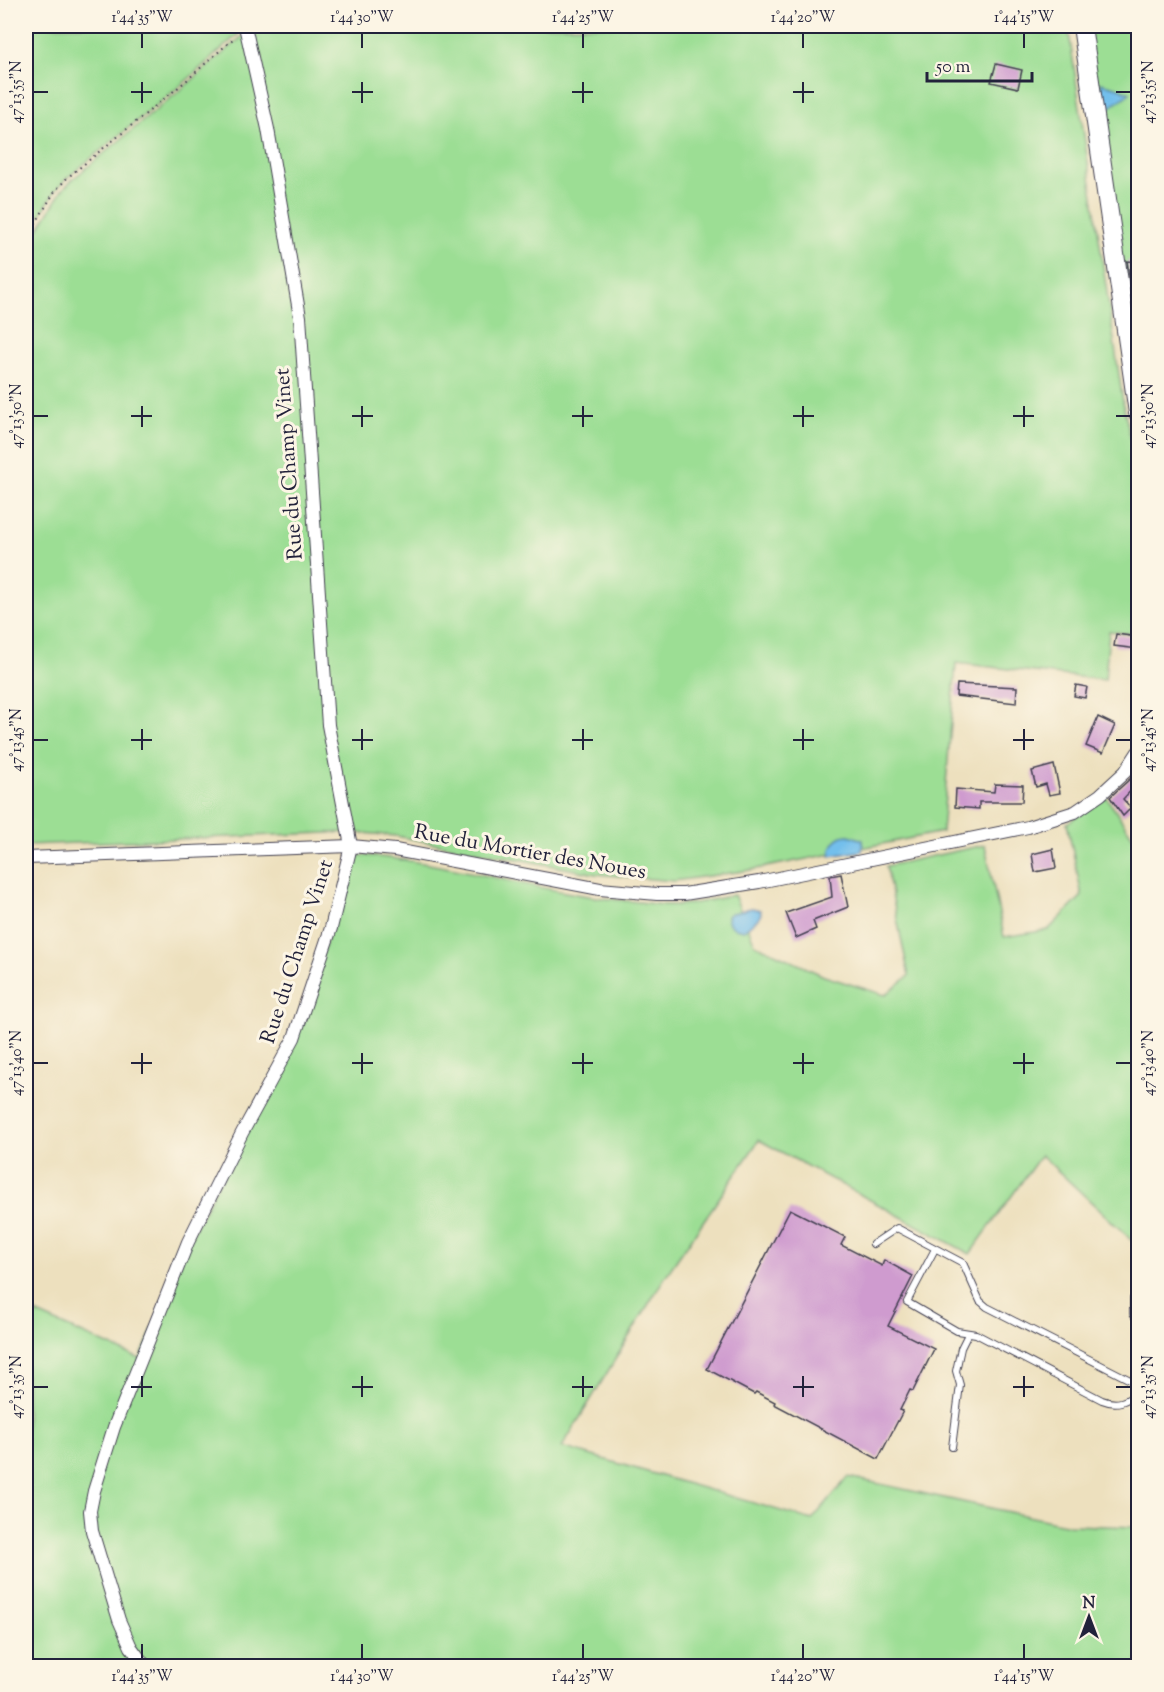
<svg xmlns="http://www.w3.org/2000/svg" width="1164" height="1692" font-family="'Sorts Mill Goudy',serif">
  <rect width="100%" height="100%" fill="#fcf5e5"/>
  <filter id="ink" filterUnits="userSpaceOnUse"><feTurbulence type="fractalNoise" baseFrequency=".0167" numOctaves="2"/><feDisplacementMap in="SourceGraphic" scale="12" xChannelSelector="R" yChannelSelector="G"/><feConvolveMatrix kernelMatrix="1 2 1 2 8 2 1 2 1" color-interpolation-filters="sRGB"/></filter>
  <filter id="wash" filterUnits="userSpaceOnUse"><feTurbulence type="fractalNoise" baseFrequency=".008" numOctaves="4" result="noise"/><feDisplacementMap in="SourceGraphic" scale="24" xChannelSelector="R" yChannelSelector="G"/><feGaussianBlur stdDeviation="1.35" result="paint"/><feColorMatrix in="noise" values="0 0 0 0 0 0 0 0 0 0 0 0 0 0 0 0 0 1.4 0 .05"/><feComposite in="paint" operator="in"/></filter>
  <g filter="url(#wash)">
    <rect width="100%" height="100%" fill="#ede0be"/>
    <g fill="#9cde94" stroke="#5f8068" stroke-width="1.5">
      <polygon points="26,26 245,26 245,28 186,81 67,178 55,191 26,239"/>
      <polygon points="251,26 1068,26 1124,409 1138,472 1138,560 1136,561 1132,634 1109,631 1105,680 956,663 942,832 751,870 674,881 596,874 396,836 352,832 26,845 26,250 62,190 74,178 190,82 252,28"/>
      <polygon points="1082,26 1138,26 1138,413"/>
      <path d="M 1106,797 L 1138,844 L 1138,1246 L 1041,1155 L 970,1254 L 759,1140 L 665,1277 L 562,1447 L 812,1520 L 848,1477 L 1069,1525 L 1138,1527 L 1138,1666 L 26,1666 L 26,1309 L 140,1359 L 188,1242 L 294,1038 L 331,928 L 358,855 C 450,861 537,893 629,901 C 645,902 663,906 679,905 C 697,904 716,899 734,895 L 755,944 L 824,976 L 885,995 L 909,976 L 886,866 L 985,845 L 1004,937 L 1048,930 L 1082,896 L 1067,823 Z"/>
    </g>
    <g fill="#73bfec" stroke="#4a7094" stroke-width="1.5">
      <polygon points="1101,83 1119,88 1130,93 1105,111"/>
      <path d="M 849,835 L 863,840 L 862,851 L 830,856 C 831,844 837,835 849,835 Z"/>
      <path d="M 752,908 L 760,910 L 761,913 L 759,918 L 744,930 C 733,928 728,927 727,916 L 731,913 C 739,913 744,909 752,908 Z"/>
    </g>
    <g id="blocks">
      <g fill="#cf9bcf">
        <polygon points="996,64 1022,70 1018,88 991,82"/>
        <polygon points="1127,261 1138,262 1138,310 1134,310"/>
        <polygon points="1116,634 1138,637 1138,649 1114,646"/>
        <polygon points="957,684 1017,687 1016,703 956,696"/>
        <polygon points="1076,685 1087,687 1085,698 1074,696"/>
        <polygon points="1098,717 1115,725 1103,753 1086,746"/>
        <polygon points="1054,765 1060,793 1049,795 1046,784 1036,787 1032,771"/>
        <polygon points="1138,766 1138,783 1123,799 1131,808 1123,816 1110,797 1131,778"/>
        <polygon points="995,784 1023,785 1022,802 979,802 979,809 955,807 956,789 994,792"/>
        <polygon points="1053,849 1056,868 1035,872 1032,854"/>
        <polygon points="841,874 848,907 813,921 816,929 796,938 786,913 832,897 830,876"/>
        <polygon points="790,1209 845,1237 841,1245 882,1266 884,1260 913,1276 888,1326 934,1349 913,1391 910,1390 900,1410 903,1411 878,1459 774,1404 775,1402 756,1392 754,1394 707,1369"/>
      </g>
    </g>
  </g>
  <g filter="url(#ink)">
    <use href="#blocks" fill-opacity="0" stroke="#403e4f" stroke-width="1.5"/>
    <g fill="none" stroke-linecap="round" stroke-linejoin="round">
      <g stroke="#403e4f" stroke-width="8">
        <g id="lane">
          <polyline points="873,1244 897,1228 963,1263 980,1301 987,1307 1138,1384"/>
          <path d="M 935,1249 L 907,1302 L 957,1331 L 976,1334 L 1102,1400 C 1117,1406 1126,1402 1138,1392"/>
          <polyline points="1133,1299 1133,1314 1138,1322"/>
          <polyline points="952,1447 960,1385 956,1371 961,1348 968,1334"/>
        </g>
      </g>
      <g stroke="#403e4f" stroke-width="14">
        <g id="street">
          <polyline points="26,858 351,846 395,850 600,889 657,894 684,894 759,882 1028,827 1075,812 1100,795 1125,772 1138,752"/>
          <polyline points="145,1666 131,1647 119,1620 92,1531 90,1511 94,1491 114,1427 188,1242 242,1133 294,1038 331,928 351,846 328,725 300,317 268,129 245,26"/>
        </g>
      </g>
      <g stroke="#403e4f" stroke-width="20">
        <polyline id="secondary" points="1082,26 1138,413"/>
      </g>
      <polyline stroke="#403e4f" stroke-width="2" stroke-dasharray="1.5 4.5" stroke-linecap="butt" points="26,239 55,191 67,178 186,81 234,38"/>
      <use href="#lane" stroke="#fff" stroke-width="6"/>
      <use href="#street" stroke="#fff" stroke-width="12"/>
      <use href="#secondary" stroke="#fff" stroke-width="18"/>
    </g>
  </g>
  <path fill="none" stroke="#22223b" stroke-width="2" d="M 142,33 L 142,48M 362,33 L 362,48M 583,33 L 583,48M 803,33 L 803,48M 1024,33 L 1024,48M 142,82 L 142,103M 362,82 L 362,103M 583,82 L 583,103M 803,82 L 803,103M 33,92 L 48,92M 131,92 L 152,92M 352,92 L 373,92M 572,92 L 593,92M 793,92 L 814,92M 1116,92 L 1131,92M 142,406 L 142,427M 362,406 L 362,427M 583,406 L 583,427M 803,406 L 803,427M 1024,406 L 1024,427M 33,416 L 48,416M 131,416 L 152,416M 352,416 L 373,416M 572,416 L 593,416M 793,416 L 814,416M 1013,416 L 1034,416M 1116,416 L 1131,416M 142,729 L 142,750M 362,729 L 362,750M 583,729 L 583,750M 803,729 L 803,750M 1024,729 L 1024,750M 33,740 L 48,740M 131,740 L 152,740M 352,740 L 373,740M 572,740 L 593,740M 793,740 L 814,740M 1013,740 L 1034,740M 1116,740 L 1131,740M 142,1053 L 142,1074M 362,1053 L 362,1074M 583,1053 L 583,1074M 803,1053 L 803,1074M 1024,1053 L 1024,1074M 33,1063 L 48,1063M 131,1063 L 152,1063M 352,1063 L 373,1063M 572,1063 L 593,1063M 793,1063 L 814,1063M 1013,1063 L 1034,1063M 1116,1063 L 1131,1063M 142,1376 L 142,1397M 362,1376 L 362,1397M 583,1376 L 583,1397M 803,1376 L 803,1397M 1024,1376 L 1024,1397M 33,1387 L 48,1387M 131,1387 L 152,1387M 352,1387 L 373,1387M 572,1387 L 593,1387M 793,1387 L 814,1387M 1013,1387 L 1034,1387M 1116,1387 L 1131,1387M 142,1644 L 142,1659M 362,1644 L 362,1659M 583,1644 L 583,1659M 803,1644 L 803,1659M 1024,1644 L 1024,1659"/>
  <g text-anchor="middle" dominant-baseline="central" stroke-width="6" stroke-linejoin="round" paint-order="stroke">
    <g font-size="21" fill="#22223b" stroke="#fcf5e5">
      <text transform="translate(290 464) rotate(-94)">Rue du Champ Vinet</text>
      <text transform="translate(530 853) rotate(10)">Rue du Mortier des Noues</text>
      <text transform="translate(298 952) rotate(-72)">Rue du Champ Vinet</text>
    </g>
  </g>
  <rect width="1164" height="1692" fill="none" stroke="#fcf5e5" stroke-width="66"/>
  <g transform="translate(1089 1617)" stroke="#fcf5e5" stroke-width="4.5" paint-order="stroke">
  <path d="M0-4.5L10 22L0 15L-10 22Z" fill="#22223b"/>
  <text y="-9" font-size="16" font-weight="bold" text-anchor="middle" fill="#22223b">N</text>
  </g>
  <path d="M927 72v9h105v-9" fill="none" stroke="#22223b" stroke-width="3"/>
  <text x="936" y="72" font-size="18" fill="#22223b" stroke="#fcf5e5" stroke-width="4.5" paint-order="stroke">50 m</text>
  <rect x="33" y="33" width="1098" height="1626" fill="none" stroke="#22223b" stroke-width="2"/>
  <g font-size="15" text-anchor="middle" fill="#22223b">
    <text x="142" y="22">1°44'35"W</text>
    <text x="362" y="22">1°44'30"W</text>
    <text x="583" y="22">1°44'25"W</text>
    <text x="803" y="22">1°44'20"W</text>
    <text x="1024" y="22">1°44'15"W</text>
    <text transform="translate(16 92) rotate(-90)" y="5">47°13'55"N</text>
    <text transform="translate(1148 92) rotate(-90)" y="5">47°13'55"N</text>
    <text transform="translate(16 416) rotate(-90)" y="5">47°13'50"N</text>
    <text transform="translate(1148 416) rotate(-90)" y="5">47°13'50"N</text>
    <text transform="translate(16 740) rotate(-90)" y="5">47°13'45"N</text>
    <text transform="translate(1148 740) rotate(-90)" y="5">47°13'45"N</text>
    <text transform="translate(16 1063) rotate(-90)" y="5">47°13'40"N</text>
    <text transform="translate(1148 1063) rotate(-90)" y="5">47°13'40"N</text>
    <text transform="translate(16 1387) rotate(-90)" y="5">47°13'35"N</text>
    <text transform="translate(1148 1387) rotate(-90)" y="5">47°13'35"N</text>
    <text x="142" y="1681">1°44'35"W</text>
    <text x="362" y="1681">1°44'30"W</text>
    <text x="583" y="1681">1°44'25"W</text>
    <text x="803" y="1681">1°44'20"W</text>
    <text x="1024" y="1681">1°44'15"W</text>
  </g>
</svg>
